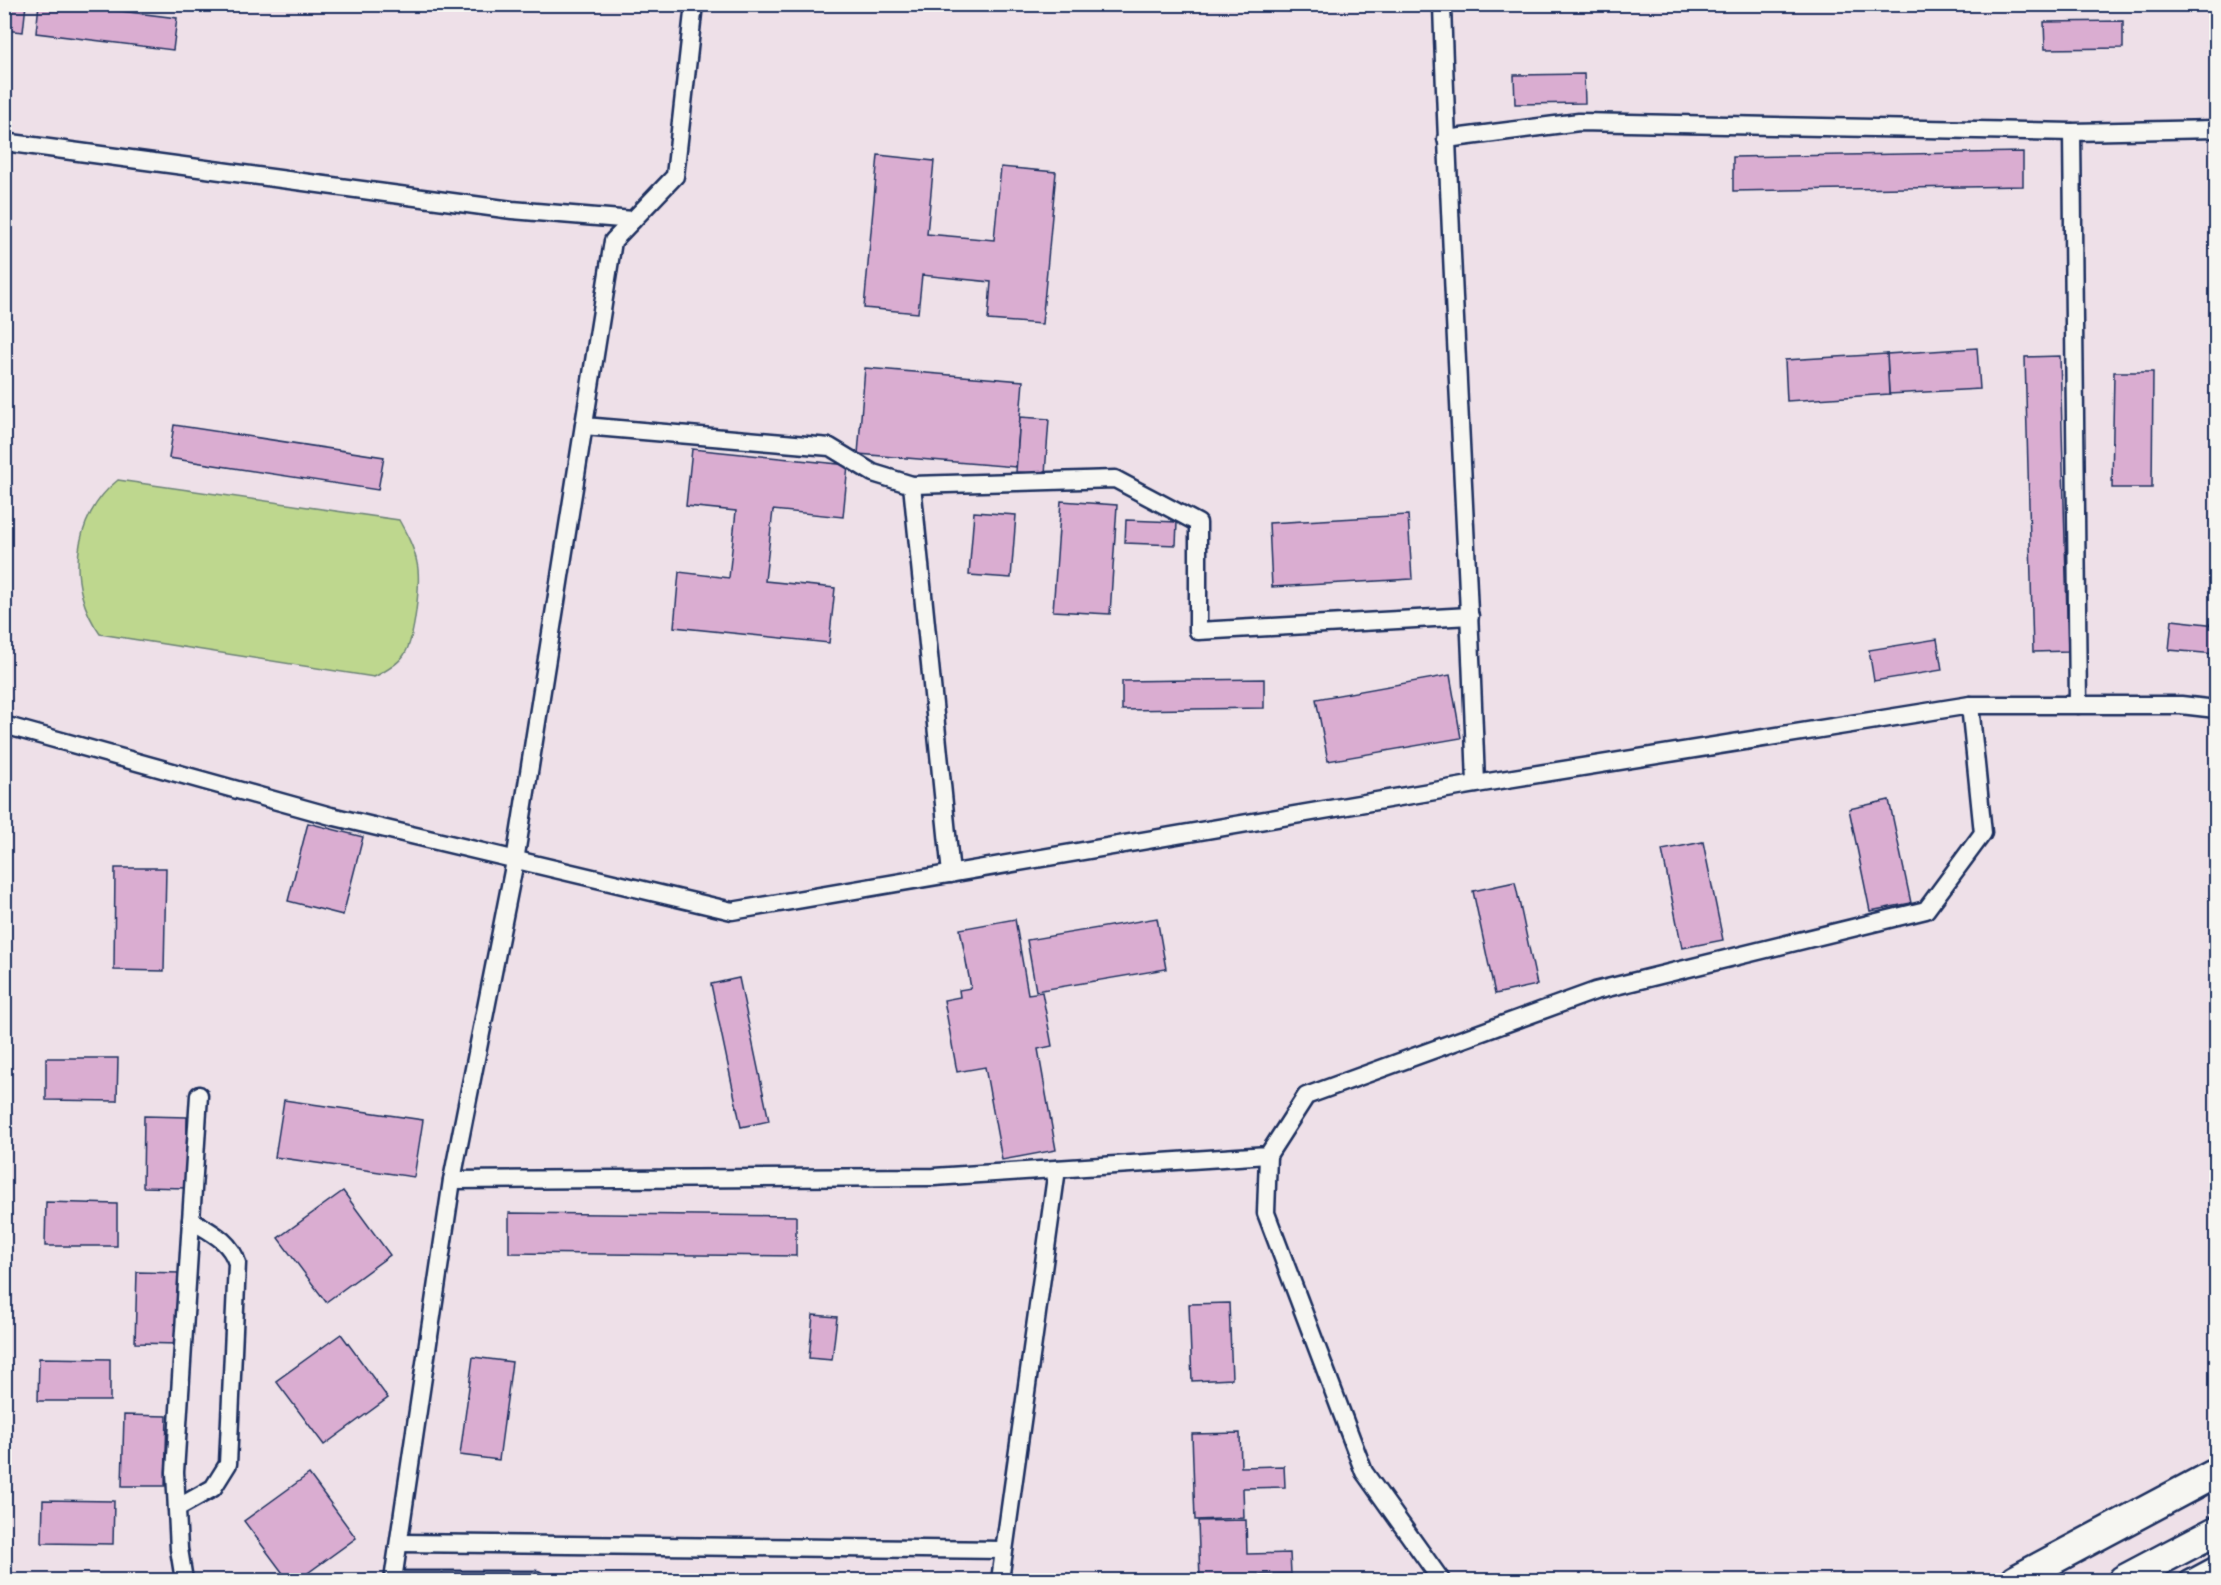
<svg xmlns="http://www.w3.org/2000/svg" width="2221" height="1585" font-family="Mali,sans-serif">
  <rect width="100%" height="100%" fill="#eee0e8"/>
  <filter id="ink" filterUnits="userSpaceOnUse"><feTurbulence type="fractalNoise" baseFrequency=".0167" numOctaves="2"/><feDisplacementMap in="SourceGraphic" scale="12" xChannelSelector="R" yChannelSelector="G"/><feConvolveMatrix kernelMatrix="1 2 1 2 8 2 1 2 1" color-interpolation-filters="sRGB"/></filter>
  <g filter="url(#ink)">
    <path fill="#bed78e" stroke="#6c8376" stroke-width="1.5" d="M 118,480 L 399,520 C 406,533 414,547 417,563 C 421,581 415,639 404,655 C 398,664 384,672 374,677 L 100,634 C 66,587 71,517 118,480 Z"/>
    <g fill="#daadd1" stroke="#1b2f5e" stroke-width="1.5">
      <polygon points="4,4 26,4 23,32 4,30"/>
      <polygon points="39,4 64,4 177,18 173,50 36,33"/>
      <polygon points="2123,21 2123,48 2045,49 2044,22"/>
      <polygon points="1584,74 1585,103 1515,104 1514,75"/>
      <polygon points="2023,152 2023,186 1733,191 1733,157"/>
      <polygon points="878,155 934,161 927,234 994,240 1001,167 1056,172 1042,324 988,320 991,282 922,275 918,313 864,308"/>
      <polygon points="1977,348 1980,389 1889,394 1887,354"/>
      <polygon points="1887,354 1889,394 1787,401 1785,360"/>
      <polygon points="2060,356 2068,651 2033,652 2025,357"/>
      <polygon points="865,368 1023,381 1016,467 858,454"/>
      <polygon points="2114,372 2153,372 2152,488 2112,488"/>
      <polygon points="1020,417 1049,419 1045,474 1016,472"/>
      <polygon points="174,425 384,457 378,490 169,458"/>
      <polygon points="692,449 848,465 843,517 773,510 765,581 835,588 829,643 674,627 679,572 729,578 736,511 686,506"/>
      <polygon points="1061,501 1117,505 1110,614 1053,611"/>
      <polygon points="974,512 1016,515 1011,578 969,575"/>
      <polygon points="1408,515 1412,579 1272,587 1269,523"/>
      <polygon points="1126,520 1177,522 1176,545 1125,543"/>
      <polygon points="2172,620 2216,625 2216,654 2169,650"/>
      <polygon points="1937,639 1942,670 1874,681 1869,650"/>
      <polygon points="1450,675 1461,738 1328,761 1316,699"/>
      <polygon points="1264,679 1264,708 1122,710 1122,681"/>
      <polygon points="1889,800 1911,903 1870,911 1849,809"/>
      <polygon points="308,823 363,837 343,915 288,901"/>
      <polygon points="1703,842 1723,940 1682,948 1662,850"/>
      <polygon points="115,868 166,868 164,971 114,970"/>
      <polygon points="1515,882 1537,985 1495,994 1473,891"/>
      <polygon points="1157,918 1166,969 1036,991 1027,940"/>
      <polygon points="1015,919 1028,994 1042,992 1052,1046 1038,1049 1056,1150 1002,1160 985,1067 957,1072 944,1000 960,997 959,990 971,988 960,929"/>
      <polygon points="739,978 769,1121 741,1127 711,984"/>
      <polygon points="46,1058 118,1058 117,1101 46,1100"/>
      <polygon points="284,1100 423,1120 414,1177 275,1157"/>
      <polygon points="144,1116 187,1117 186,1188 143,1187"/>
      <polygon points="343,1191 390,1255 326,1302 278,1238"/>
      <polygon points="46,1202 117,1204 117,1246 45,1246"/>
      <polygon points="509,1213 796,1216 796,1256 509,1253"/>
      <polygon points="137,1272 180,1273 178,1344 135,1343"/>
      <polygon points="1229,1303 1232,1379 1192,1381 1189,1304"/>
      <polygon points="813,1315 837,1317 832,1360 809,1358"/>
      <polygon points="341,1334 388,1398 324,1445 276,1381"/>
      <polygon points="473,1357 512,1362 499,1460 460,1455"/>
      <polygon points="39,1358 110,1359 110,1401 38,1401"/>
      <polygon points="124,1415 167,1416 165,1486 122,1486"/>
      <polygon points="1240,1433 1241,1467 1284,1466 1285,1487 1243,1488 1244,1518 1195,1520 1192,1434"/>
      <polygon points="309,1474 356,1538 298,1580 288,1580 244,1521"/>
      <polygon points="43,1500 114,1501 113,1544 42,1543"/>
      <polygon points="1246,1520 1247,1554 1290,1553 1291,1574 1249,1575 1249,1580 1200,1580 1198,1521"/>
    </g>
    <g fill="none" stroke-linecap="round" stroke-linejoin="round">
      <g stroke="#1b2f5e" stroke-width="21">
        <g id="street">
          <path d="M 1442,4 C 1450,265 1467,524 1476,784"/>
          <polyline points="2072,132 2078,705"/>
          <polyline points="1446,139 1579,122 2072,132 2216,129"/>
          <polyline points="4,142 512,210 633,220"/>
          <polyline points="584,426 830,447 873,473 912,485 1115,479 1198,523 1198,631 1470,616"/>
          <polyline points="912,485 951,874"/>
          <polyline points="4,725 331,816 732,911 1476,784 1970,705 2181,705 2216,709"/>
          <polyline points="1268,1155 1266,1213 1364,1472 1441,1580"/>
          <polyline points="452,1180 934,1177 1268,1155 1306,1096 1595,991 1926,910 1983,833 1970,705"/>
          <path d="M 177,1508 L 213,1488 L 228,1464 L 237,1263 C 230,1240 210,1232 191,1220"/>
          <polyline points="399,1543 1004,1550"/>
          <polyline points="184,1580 179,1549 175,1472 199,1095"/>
          <polyline points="393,1580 452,1180 515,861 613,241 675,176 694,4"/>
          <polyline points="393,1580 536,1580"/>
          <polyline points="1000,1580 1057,1169"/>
          <polyline points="2188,1580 2216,1565"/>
        </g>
      </g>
      <g stroke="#1b2f5e" stroke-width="33">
        <g id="highway">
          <polyline points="2015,1580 2216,1473"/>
          <polyline points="2123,1580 2216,1531"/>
        </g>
      </g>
      <use href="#street" stroke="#f6f6f2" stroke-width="16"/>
      <use href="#highway" stroke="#f6f6f2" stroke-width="28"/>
    </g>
  </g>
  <rect width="2221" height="1585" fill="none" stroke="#f6f6f2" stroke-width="24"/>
  <rect x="12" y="12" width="2197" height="1561" fill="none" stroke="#1b2f5e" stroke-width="2" filter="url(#ink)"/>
</svg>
